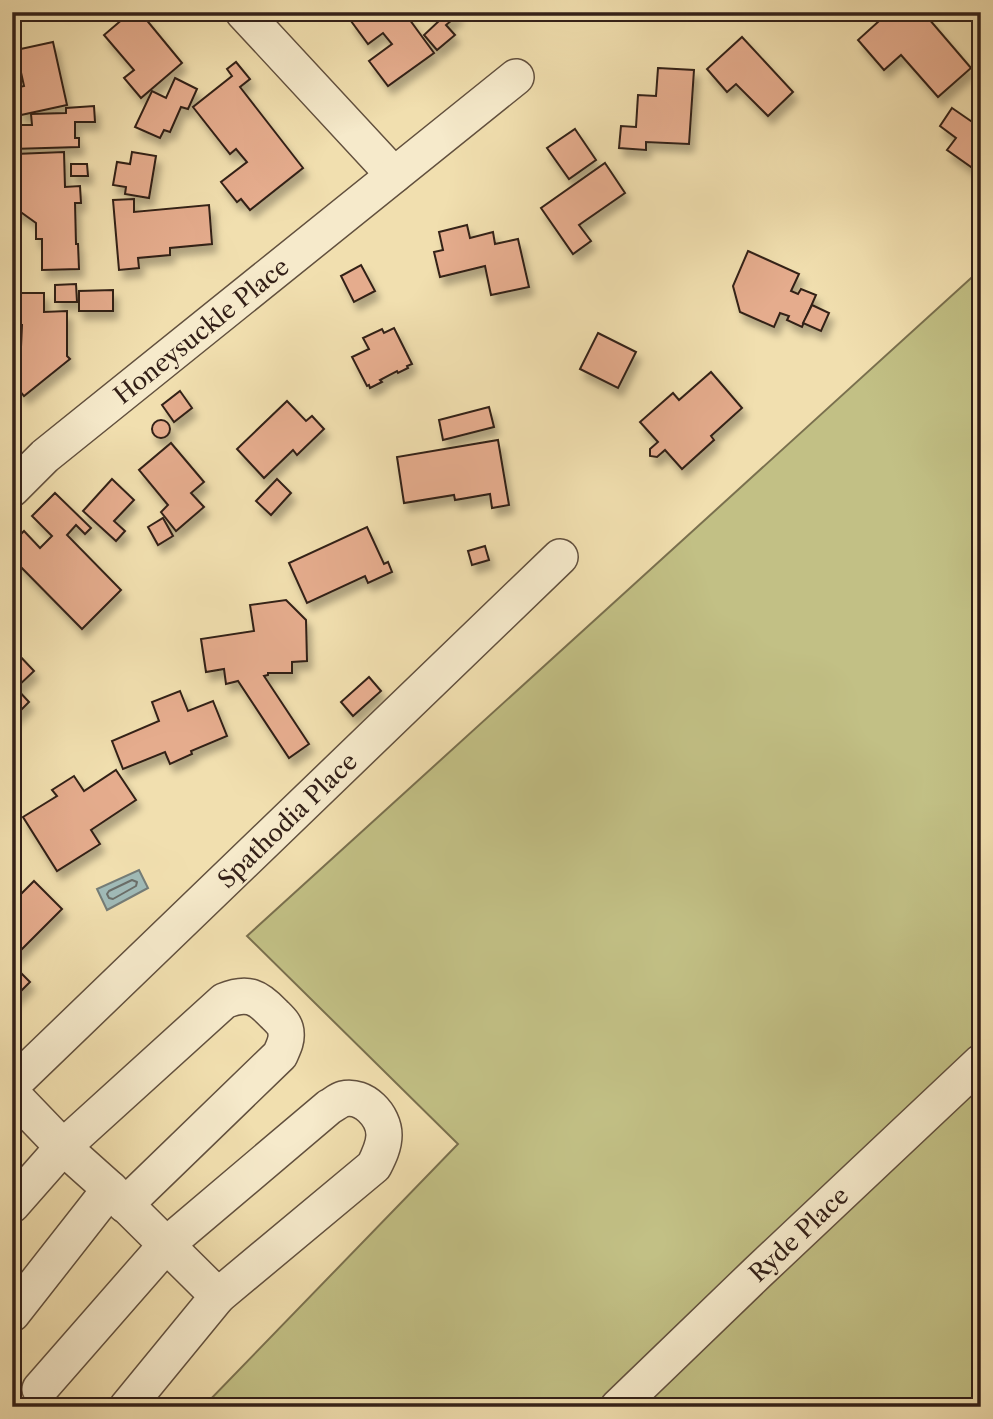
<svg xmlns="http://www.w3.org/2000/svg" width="993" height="1419" font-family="'Libre Caslon Text',serif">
  <defs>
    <filter id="shadow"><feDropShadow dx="4.5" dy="8" stdDeviation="3.5" flood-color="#0004"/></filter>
  </defs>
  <rect width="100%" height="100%" fill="#f1dfaf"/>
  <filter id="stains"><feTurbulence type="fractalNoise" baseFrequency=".00286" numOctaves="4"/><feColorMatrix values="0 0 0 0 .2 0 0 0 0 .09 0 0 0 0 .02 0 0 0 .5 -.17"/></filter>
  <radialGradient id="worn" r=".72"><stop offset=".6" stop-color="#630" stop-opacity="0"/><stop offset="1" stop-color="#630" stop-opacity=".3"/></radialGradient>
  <polygon fill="#c2c085" stroke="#7a704e" stroke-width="2" points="981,269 981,1407 203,1407 458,1144 247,936"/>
  <polygon fill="#a0bab7" stroke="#747c77" stroke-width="2" points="139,870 148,888 107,910 97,889"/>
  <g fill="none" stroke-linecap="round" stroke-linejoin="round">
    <polygon stroke="#6a6d68" stroke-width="2" points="132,880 137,882 136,886 113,899 109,898 107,894 109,891"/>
  </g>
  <g fill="#e5ac8d" stroke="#332018" stroke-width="2" filter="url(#shadow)">
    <polygon points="131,12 140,12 182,63 141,98 124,78 134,70 104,35"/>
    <polygon points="364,12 404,12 434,53 388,86 369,61 392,44 383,33 368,44 351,21"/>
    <polygon points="431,12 456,12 458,15 446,25 455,35 437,50 424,35 439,21"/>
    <polygon points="889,12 923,12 971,68 938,97 901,55 884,70 858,40"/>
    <polygon points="742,37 793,92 768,116 736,84 727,92 707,69"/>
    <polygon points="53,42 67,105 21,115 15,88 24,86 16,50"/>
    <polygon points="236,62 250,79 240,87 303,168 250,210 241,199 237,202 221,182 247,162 236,149 230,154 193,107 232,76 227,69"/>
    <polygon points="658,68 694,70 689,144 646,142 646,150 619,148 621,126 636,127 638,95 656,96"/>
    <polygon points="175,78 197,89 188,109 181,107 170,132 164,130 160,138 135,127 152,91 166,98"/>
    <polygon points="94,106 95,122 75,122 75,138 79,138 79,147 12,149 12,125 32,125 31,114 66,113 66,108"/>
    <polygon points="952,108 981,128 981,174 947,150 956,138 940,126"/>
    <polygon points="575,129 596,160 569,179 547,148"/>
    <polygon points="64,152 65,187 80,186 81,203 75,203 76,244 78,244 79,269 42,270 42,239 36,239 36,223 22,213 12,213 12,185 16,185 15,154"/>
    <polygon points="132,152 156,156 149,198 125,194 126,187 113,185 117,162 130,164"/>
    <polygon points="605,163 625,193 579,225 591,241 573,254 541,208"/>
    <polygon points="71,164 87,164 88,176 71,176"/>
    <polygon points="134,199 134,212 209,205 212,244 170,248 170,255 138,258 139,268 119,270 113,200"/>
    <polygon points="467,225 470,238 493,232 495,244 518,239 529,287 491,295 485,266 440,277 434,252 443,250 439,232"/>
    <polygon points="748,251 799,274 791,291 798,294 801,289 816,295 802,327 787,320 789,316 780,313 774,327 740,312 733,286"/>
    <polygon points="361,265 375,291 354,302 341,276"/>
    <polygon points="76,284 77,302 55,302 55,285"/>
    <polygon points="113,290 113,311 79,311 79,291"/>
    <polygon points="12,293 44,293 44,312 67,311 67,356 70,359 24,396 12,381 12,354 21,347 22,325 12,325"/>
    <polygon points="812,305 829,313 821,331 803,323"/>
    <polygon points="394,328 412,364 407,366 408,368 398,373 397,371 380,380 382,382 370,388 369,385 367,386 352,357 369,349 363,338 382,329 384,333"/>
    <polygon points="598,333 636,352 618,388 580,369"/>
    <polygon points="711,372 742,408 711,436 714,440 682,469 665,450 657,457 650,456 650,449 658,442 640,422 673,393 679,400"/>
    <polygon points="180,391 192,408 174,422 162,405"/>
    <polygon points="287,401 306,421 312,416 324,429 297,455 293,450 264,478 237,449"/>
    <polygon points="489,407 494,427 443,440 439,420"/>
    <circle cx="161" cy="429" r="9"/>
    <polygon points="498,440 509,505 492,508 490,494 455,500 454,495 404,503 397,457"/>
    <polygon points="171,443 204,482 191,493 204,507 176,531 161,512 168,505 139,470"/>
    <polygon points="112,479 134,500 114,521 125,531 116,541 83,511"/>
    <polygon points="277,479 291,493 271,515 256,501"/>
    <polygon points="55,493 91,528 85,534 76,525 67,535 121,590 82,629 12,558 12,543 24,531 40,548 52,536 32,516"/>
    <polygon points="163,518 173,536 158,545 148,527"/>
    <polygon points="367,527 384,564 388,562 392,572 368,583 365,576 307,603 289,563"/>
    <polygon points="485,546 489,560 472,565 468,551"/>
    <polygon points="286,600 306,620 307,661 292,662 292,673 268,673 268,675 264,676 309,744 289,758 238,681 226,684 224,669 206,672 201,639 254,631 250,605"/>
    <polygon points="17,653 34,671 16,688 29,702 12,719 12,657"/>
    <polygon points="369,677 381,691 353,716 341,702"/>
    <polygon points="180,691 188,711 213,701 227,736 191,751 192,754 170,764 165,752 123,769 112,741 159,721 152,702"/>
    <polygon points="116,770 136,800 91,830 100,844 57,871 23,817 57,796 52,790 74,776 84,791"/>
    <polygon points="34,881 62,909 12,959 12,903"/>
    <polygon points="12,964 30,982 12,1000"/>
  </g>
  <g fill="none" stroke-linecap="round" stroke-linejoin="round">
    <g stroke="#62503e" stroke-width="38">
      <g id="minor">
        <polyline points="243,12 394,175"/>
        <path id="s1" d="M 12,489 L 45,456 L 516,77"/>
        <path id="s2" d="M 12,1085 L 560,557"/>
        <polyline points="12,1094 63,1147 110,1189 218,1296 127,1407"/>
        <path d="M 12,1205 L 63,1147 L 224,1001 C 248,991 258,997 274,1014 C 280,1020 286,1025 286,1033 C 287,1041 283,1048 280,1055 L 125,1205"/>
        <polyline points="12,1314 110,1189"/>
        <path d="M 40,1389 L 166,1245 L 329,1107 C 333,1105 339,1100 343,1099 C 364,1094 384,1116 384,1135 C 384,1146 379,1156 374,1166 L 218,1296"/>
        <path id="s3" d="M 618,1407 L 757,1273 L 981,1062"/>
      </g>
    </g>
    <use href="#minor" stroke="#f6eacb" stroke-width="35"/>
  </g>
  <g text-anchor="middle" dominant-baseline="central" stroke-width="5" stroke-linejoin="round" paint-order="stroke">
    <g font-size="24" fill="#332018" stroke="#f6eacb">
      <text stroke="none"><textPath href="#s1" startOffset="247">Honeysuckle Place</textPath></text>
      <text stroke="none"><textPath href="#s2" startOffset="382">Spathodia Place</textPath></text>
      <text stroke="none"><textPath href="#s3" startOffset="250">Ryde Place</textPath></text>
    </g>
  </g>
  <rect width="993" height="1419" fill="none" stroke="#f1dfaf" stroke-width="42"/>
  <rect x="14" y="14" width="965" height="1391" fill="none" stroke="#332018" stroke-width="3.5"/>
  <rect x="21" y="21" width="951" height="1377" fill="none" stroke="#332018" stroke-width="2"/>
  <rect width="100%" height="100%" filter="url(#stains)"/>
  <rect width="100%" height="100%" fill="url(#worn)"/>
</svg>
